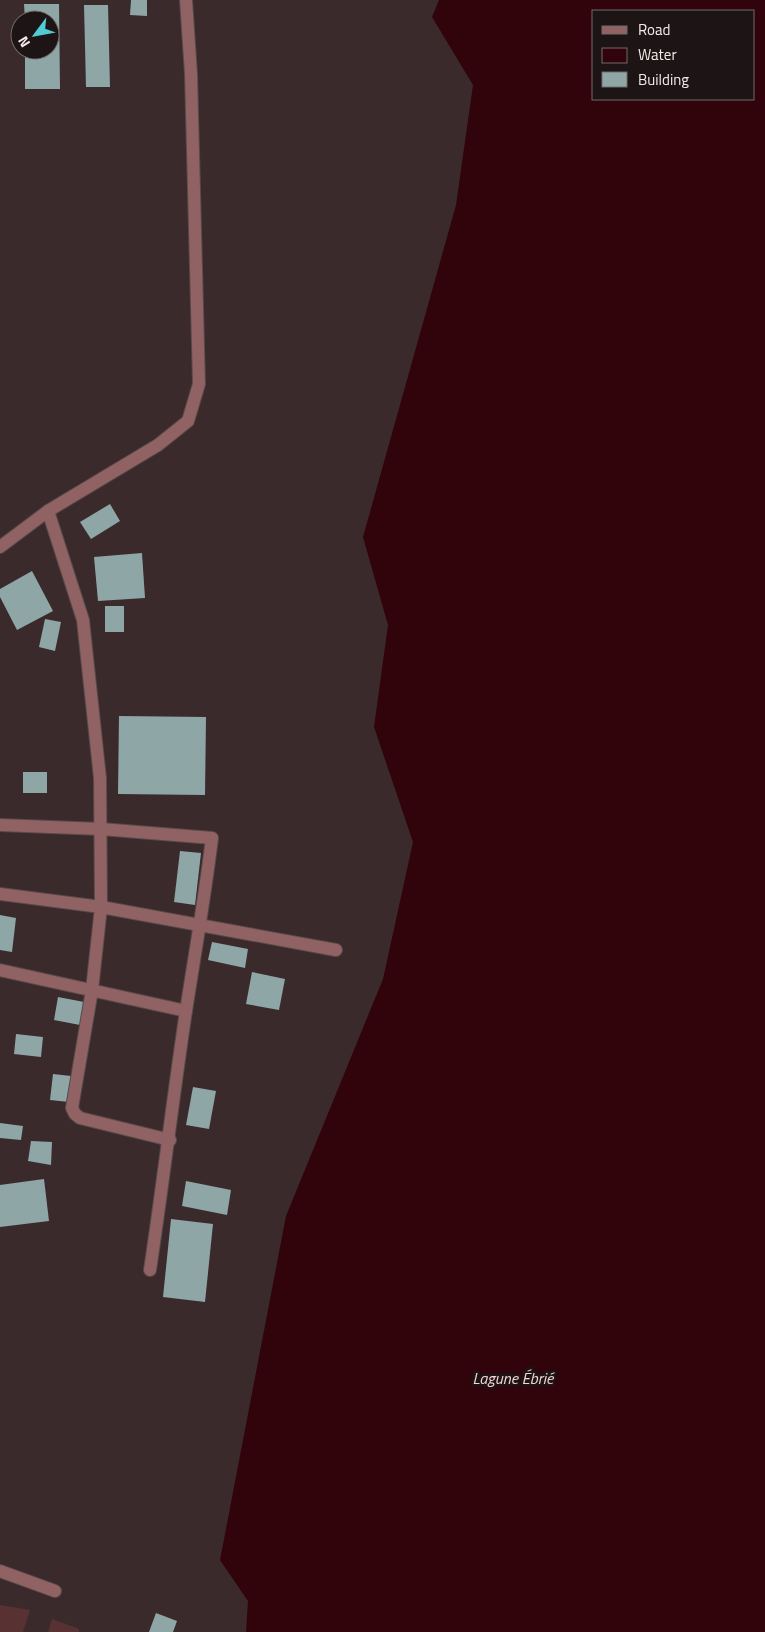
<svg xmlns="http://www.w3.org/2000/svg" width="765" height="1632" font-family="'Titillium Web',sans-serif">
  <rect width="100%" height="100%" fill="#3b2a2b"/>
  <g fill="#583133">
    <polygon points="0,1605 30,1610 23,1632 0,1632"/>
    <polygon points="52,1619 79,1629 79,1632 48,1632"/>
  </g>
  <path fill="#31030a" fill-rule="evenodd" d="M 439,0 L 765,0 L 765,1632 L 246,1632 L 248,1601 L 220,1560 L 286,1216 L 383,979 L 413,842 L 374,727 L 388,625 L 363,537 L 456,205 L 473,85 L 432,17 ZM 594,11 L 754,11 L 754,99 L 594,99 Z"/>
  <g fill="#8fa6a7">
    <polygon points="131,0 147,0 147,16 130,15"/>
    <polygon points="24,4 59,4 60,89 25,89 25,50 50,50 50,20 25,20"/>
    <polygon points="84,5 108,5 110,87 86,87"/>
    <polygon points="110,504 120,521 91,539 80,522"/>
    <polygon points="142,553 145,598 98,601 94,557"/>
    <polygon points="32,571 53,611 17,630 0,597 0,589"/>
    <rect x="105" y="606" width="19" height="26"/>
    <polygon points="45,619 61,622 55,651 39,647"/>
    <polygon points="119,716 206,717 205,795 118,794"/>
    <rect x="23" y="772" width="24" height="21"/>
    <polygon points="180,851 201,853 195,905 174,902"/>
    <polygon points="0,915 16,918 12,952 0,950"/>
    <polygon points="212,942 248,949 245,968 208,960"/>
    <polygon points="252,972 285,979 279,1010 246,1004"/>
    <polygon points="58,997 84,1002 80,1025 54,1020"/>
    <polygon points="16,1034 43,1037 41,1057 14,1054"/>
    <polygon points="53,1074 71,1076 69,1102 50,1100"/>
    <polygon points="193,1087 216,1091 209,1129 186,1125"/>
    <polygon points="0,1123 23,1126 21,1140 0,1138"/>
    <polygon points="31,1141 52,1142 51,1165 28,1161"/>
    <polygon points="44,1179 49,1221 0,1227 0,1185"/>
    <polygon points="186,1181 231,1190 227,1215 182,1206"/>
    <polygon points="171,1219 213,1224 205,1302 163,1297"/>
    <polygon points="156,1613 177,1621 173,1632 149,1632"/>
  </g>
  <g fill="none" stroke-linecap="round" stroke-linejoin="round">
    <g stroke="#594949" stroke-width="14">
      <g id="minor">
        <polyline points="48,511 83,620 100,778 101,907 92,990 72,1108 75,1114 80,1118 170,1140"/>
        <polyline points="0,547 48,511 158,445 188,421 199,384 191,74 186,0"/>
        <path d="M 0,825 L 101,829 L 212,838 C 205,896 195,953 186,1011 C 173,1097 163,1184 150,1270"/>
        <polyline points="0,894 101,907 336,950"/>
        <polyline points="0,970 186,1011"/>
        <polyline points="0,1571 55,1591"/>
      </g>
    </g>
    <use href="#minor" stroke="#906263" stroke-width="12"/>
  </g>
  <g text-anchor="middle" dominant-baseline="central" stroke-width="5" stroke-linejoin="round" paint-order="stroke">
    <g font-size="16" font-style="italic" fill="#f8d3d3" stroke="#1d1515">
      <text x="513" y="1378">Lagune Ébrié</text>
    </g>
  </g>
  <rect x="592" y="10" width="162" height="90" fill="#1d1515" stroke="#736a6a"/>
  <rect x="602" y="26" width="25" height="8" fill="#906263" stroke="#736a6a"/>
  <text x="638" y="35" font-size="15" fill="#f5e9e9">Road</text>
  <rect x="602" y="48" width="25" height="15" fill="#31030a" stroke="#736a6a"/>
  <text x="638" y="60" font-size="15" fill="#f5e9e9">Water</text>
  <rect x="602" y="72" width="25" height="15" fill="#8fa6a7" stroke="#736a6a"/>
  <text x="638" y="85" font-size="15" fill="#f5e9e9">Building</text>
  <g transform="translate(35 35) rotate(238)"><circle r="24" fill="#1d1515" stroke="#736a6a"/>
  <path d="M0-4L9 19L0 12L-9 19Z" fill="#51ccd5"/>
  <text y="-8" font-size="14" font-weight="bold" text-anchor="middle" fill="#f5e9e9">N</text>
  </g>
</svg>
